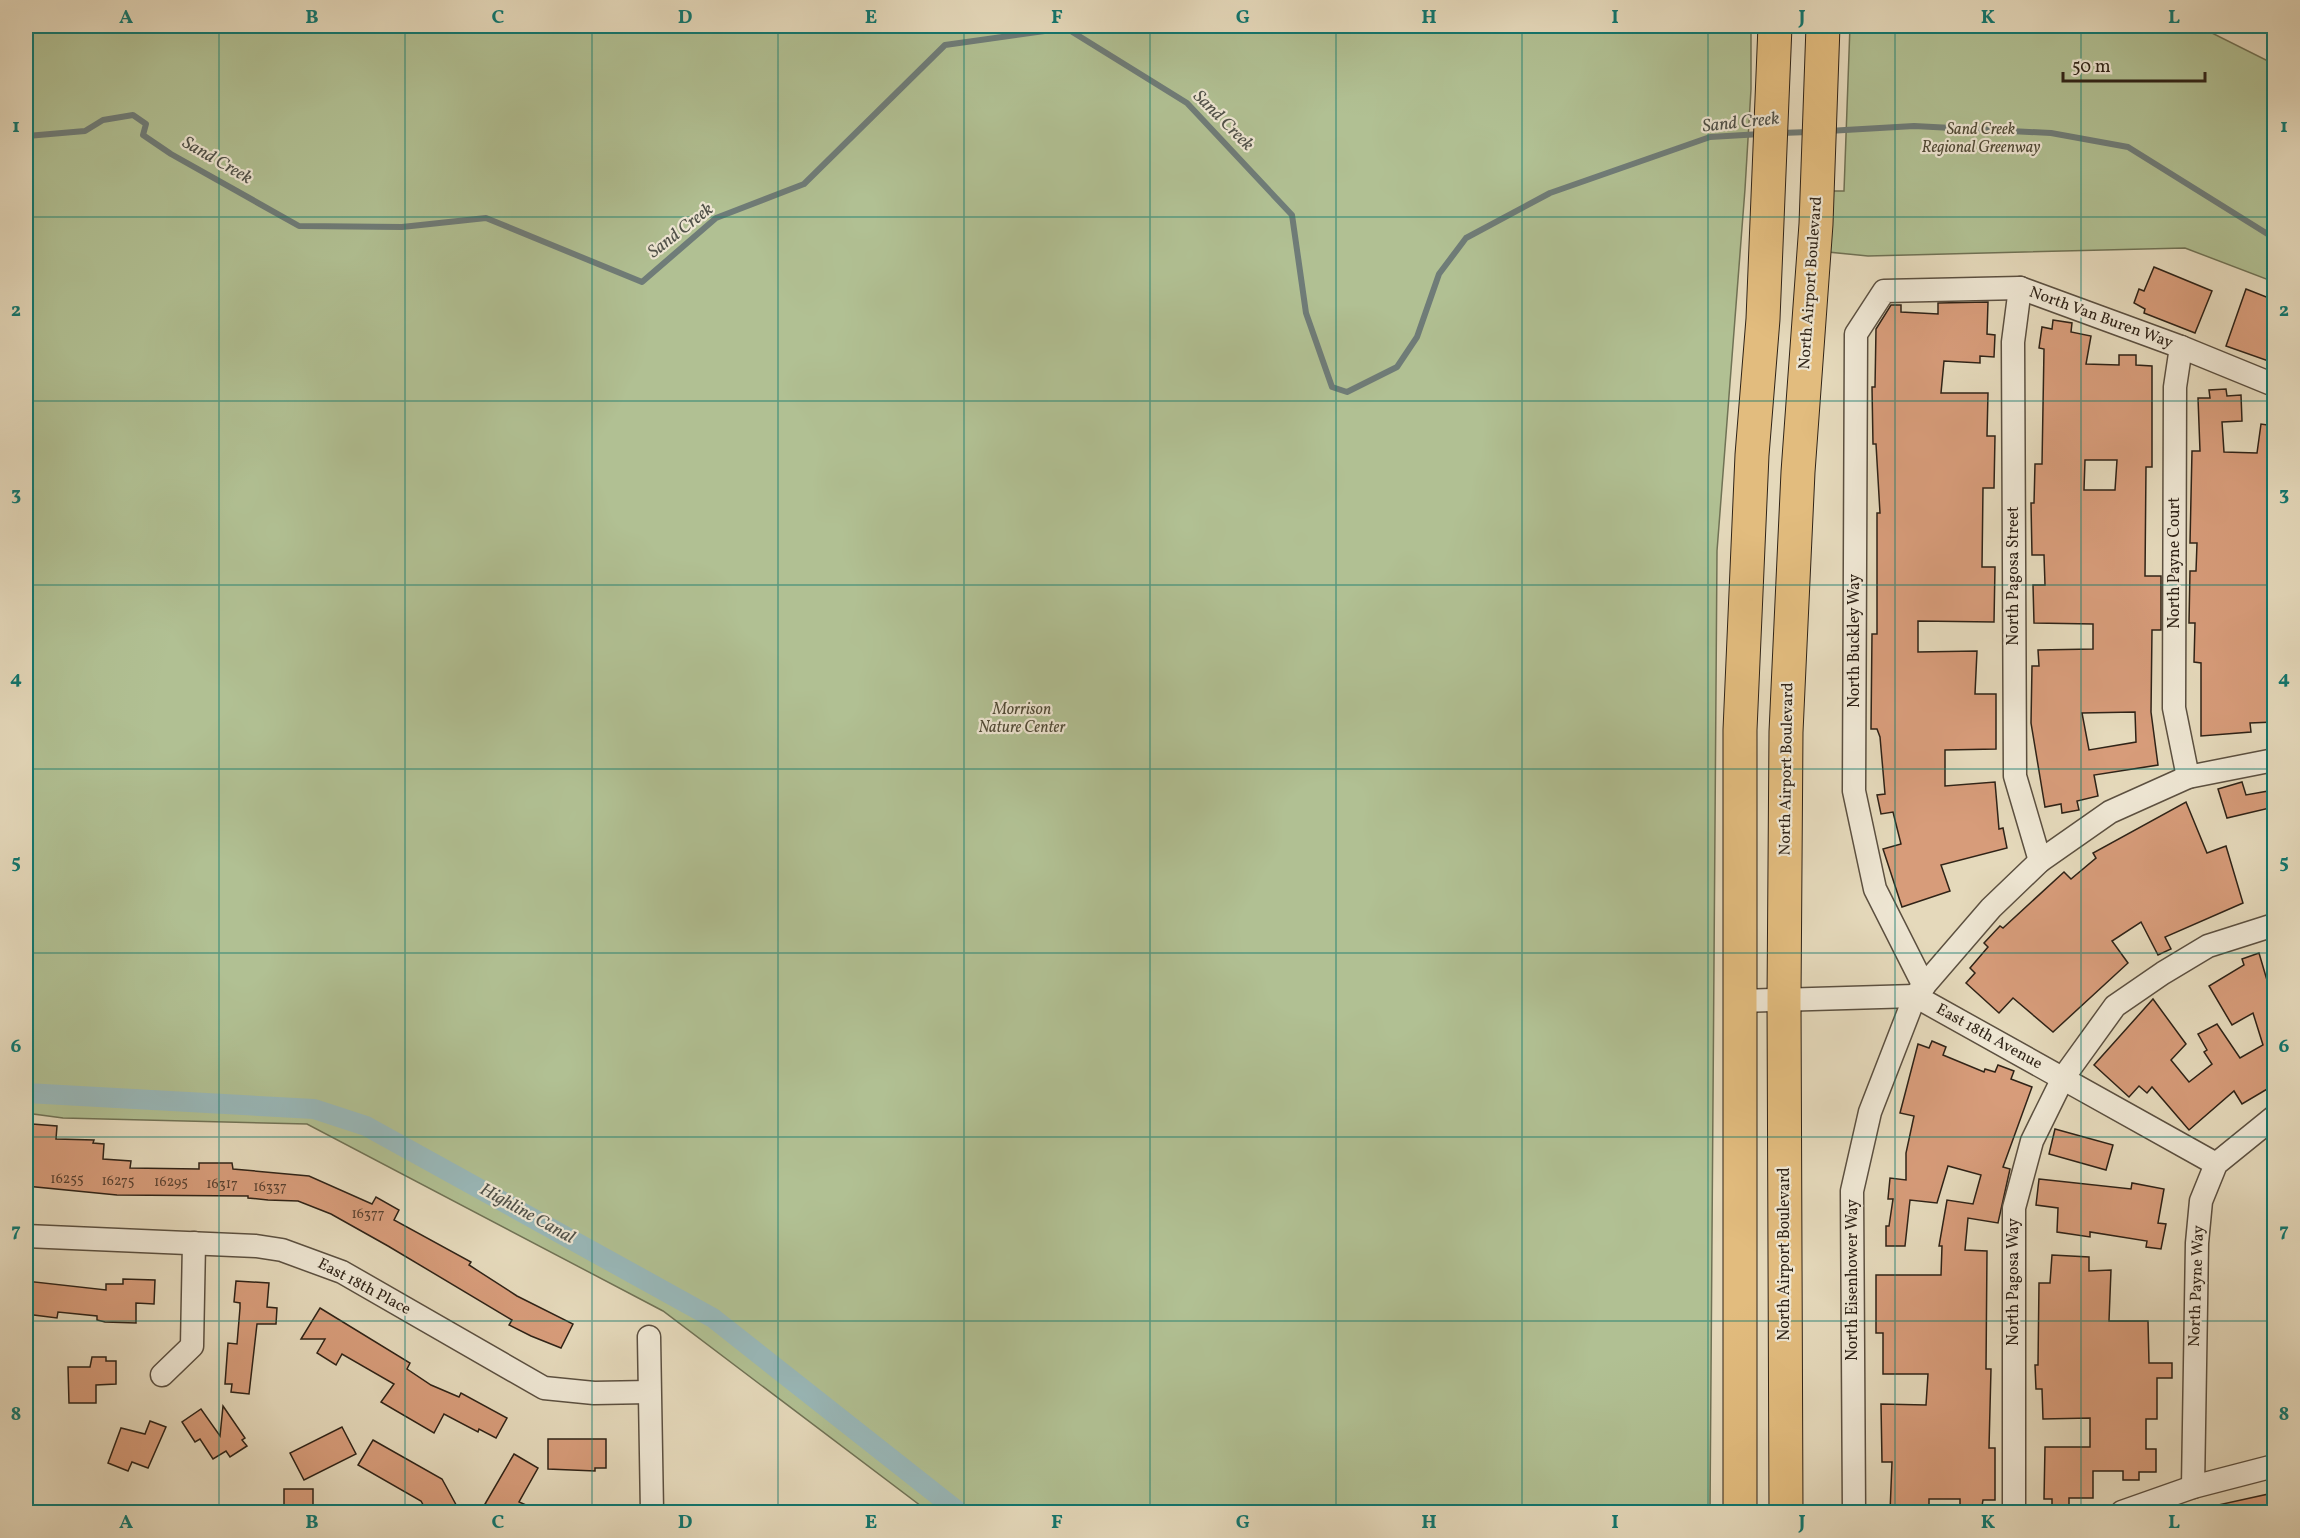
<svg xmlns="http://www.w3.org/2000/svg" width="2300" height="1538" font-family="Vollkorn,serif">
  <rect width="100%" height="100%" fill="#e5d9bb"/>
  <filter id="stains"><feTurbulence type="fractalNoise" baseFrequency=".00333" numOctaves="4"/><feColorMatrix values="0 0 0 0 .2 0 0 0 0 .09 0 0 0 0 .02 0 0 0 .5 -.17"/></filter>
  <radialGradient id="worn" r=".72"><stop offset=".6" stop-color="#630" stop-opacity="0"/><stop offset="1" stop-color="#630" stop-opacity=".3"/></radialGradient>
  <g fill="#b1c093" stroke="#707255" stroke-width="1.5">
    <polygon points="26,26 1751,26 1751,89 1745,189 1717,551 1710,1512 929,1512 663,1311 307,1124 63,1118 26,1113"/>
    <polygon points="1850,26 2198,26 2274,64 2274,282 2185,248 1868,256 1828,252 1833,191 1844,191"/>
  </g>
  <g fill="none" stroke-linecap="round" stroke-linejoin="round">
    <g stroke="#6f7c78" stroke-width="6">
      <polyline points="1828,131 1914,126 2051,133 2128,147 2274,238"/>
      <polyline points="1781,133 1809,132"/>
      <polyline points="26,139 27,136 85,131 103,120 133,115 146,124 143,135 171,154 299,226 402,227 486,218 642,282 716,218 804,184 945,45 1066,28 1187,103 1292,215 1306,313 1332,387 1347,392 1397,367 1417,337 1439,274 1466,238 1550,193 1710,137 1761,134"/>
    </g>
    <polyline stroke="#99b8b9" stroke-width="20" points="26,1093 314,1109 366,1126 713,1318 959,1512"/>
  </g>
  <g fill="#d79c7a" stroke="#2f2317" stroke-width="1.5" fill-rule="evenodd">
    <polygon points="2154,267 2212,291 2195,333 2144,313 2145,309 2134,303 2139,289 2144,291"/>
    <polygon points="2246,289 2274,300 2274,363 2226,346"/>
    <polygon points="1988,302 1987,334 1995,335 1994,357 1980,356 1980,363 1944,361 1941,393 1988,393 1987,436 1995,436 1994,488 1983,488 1982,567 1995,567 1994,622 1918,621 1918,652 1977,651 1975,694 1996,694 1996,749 1945,750 1945,786 1995,782 1999,829 2003,828 2007,848 1941,865 1950,891 1902,907 1883,849 1901,844 1893,812 1881,814 1877,795 1885,794 1880,737 1877,729 1871,729 1872,634 1877,634 1877,513 1880,513 1876,444 1873,444 1872,387 1875,387 1876,329 1891,305 1901,305 1901,312 1938,314 1938,303"/>
    <path d="M 2053,320 L 2072,323 L 2071,332 L 2091,336 L 2086,364 L 2119,365 L 2119,355 L 2136,355 L 2136,365 L 2152,366 L 2152,467 L 2146,467 L 2145,576 L 2161,576 L 2161,630 L 2152,630 L 2151,712 L 2158,765 L 2094,775 L 2098,796 L 2077,801 L 2079,810 L 2062,813 L 2061,804 L 2045,807 L 2031,723 L 2032,666 L 2039,666 L 2038,650 L 2093,649 L 2093,624 L 2034,623 L 2033,585 L 2045,585 L 2044,555 L 2032,555 L 2031,503 L 2034,503 L 2035,464 L 2042,464 L 2044,349 L 2039,348 L 2042,327 L 2052,329 ZM 2085,460 L 2117,460 L 2115,490 L 2084,490 ZM 2135,712 L 2136,742 L 2089,750 L 2082,713 Z"/>
    <polygon points="2226,389 2227,396 2241,395 2242,421 2222,422 2224,452 2257,453 2261,424 2274,426 2274,722 2250,723 2251,732 2201,736 2201,663 2194,662 2195,623 2189,623 2190,571 2196,571 2197,543 2190,543 2192,451 2200,451 2198,398 2210,398 2209,390"/>
    <polygon points="2242,782 2246,795 2274,790 2274,807 2227,818 2218,789"/>
    <polygon points="2186,802 2207,853 2226,846 2243,903 2165,937 2171,949 2158,955 2141,922 2112,941 2128,963 2053,1032 2013,998 1999,1013 1966,983 1975,973 1970,968 1988,947 1984,943 2000,926 2003,928 2064,872 2071,879 2096,858 2093,853"/>
    <polygon points="2259,953 2274,1004 2274,1085 2242,1104 2234,1091 2189,1130 2152,1087 2147,1093 2139,1086 2129,1097 2094,1065 2153,999 2186,1044 2171,1060 2189,1082 2212,1064 2204,1052 2207,1050 2198,1034 2217,1024 2240,1058 2263,1045 2253,1013 2232,1025 2209,986 2244,965 2242,959"/>
    <polygon points="1932,1041 1946,1047 1943,1055 1984,1072 1985,1069 1995,1072 1998,1065 2014,1071 2011,1079 2032,1087 2003,1167 2010,1169 1998,1223 1968,1218 1965,1250 1987,1251 1986,1369 1991,1369 1989,1448 1995,1448 1995,1500 1983,1500 1982,1506 1960,1506 1960,1499 1929,1499 1929,1505 1908,1505 1908,1512 1890,1512 1892,1462 1882,1462 1881,1404 1926,1405 1928,1374 1883,1374 1883,1333 1876,1333 1876,1275 1941,1275 1942,1246 1939,1246 1947,1200 1973,1204 1981,1175 1948,1166 1937,1203 1910,1200 1905,1246 1886,1246 1886,1226 1889,1226 1893,1199 1888,1199 1890,1178 1906,1180 1906,1153 1914,1116 1900,1113 1918,1044 1929,1048"/>
    <polygon points="32,1124 57,1126 56,1139 94,1140 93,1143 104,1144 103,1159 131,1161 130,1168 199,1169 199,1163 232,1163 233,1169 309,1176 372,1204 376,1197 399,1210 394,1220 471,1262 469,1265 517,1296 573,1324 561,1348 531,1336 509,1325 512,1320 388,1246 331,1214 298,1201 268,1200 248,1198 248,1196 117,1195 26,1186 26,1160 29,1160"/>
    <polygon points="2055,1129 2113,1145 2106,1170 2049,1154"/>
    <polygon points="2039,1179 2131,1189 2132,1183 2164,1189 2158,1223 2166,1224 2161,1249 2146,1247 2147,1241 2090,1232 2090,1237 2057,1232 2058,1208 2036,1205"/>
    <polygon points="2052,1255 2089,1257 2089,1271 2111,1270 2109,1321 2148,1321 2149,1363 2172,1363 2172,1378 2157,1378 2157,1419 2146,1419 2146,1449 2156,1449 2156,1472 2139,1472 2139,1480 2123,1480 2123,1471 2093,1471 2093,1498 2069,1498 2069,1508 2052,1508 2052,1499 2044,1499 2045,1447 2090,1447 2090,1418 2043,1419 2042,1389 2036,1389 2035,1365 2038,1365 2039,1283 2050,1283"/>
    <polygon points="123,1279 155,1280 154,1304 136,1303 136,1323 105,1322 97,1320 97,1316 58,1312 57,1318 26,1314 26,1281 106,1290 106,1284 123,1284"/>
    <polygon points="236,1281 269,1283 267,1307 277,1308 276,1324 257,1324 249,1394 231,1392 232,1384 225,1384 228,1343 237,1344 240,1308 240,1303 234,1302"/>
    <polygon points="320,1308 410,1363 407,1369 431,1385 459,1397 461,1393 507,1418 496,1438 479,1429 478,1432 444,1414 434,1433 381,1402 394,1384 342,1354 336,1365 317,1353 325,1339 301,1339"/>
    <polygon points="92,1357 106,1357 106,1361 116,1361 116,1384 96,1385 96,1403 69,1403 68,1367 90,1367"/>
    <polygon points="223,1406 245,1438 242,1440 247,1446 230,1457 226,1451 213,1459 200,1439 195,1442 182,1422 201,1409 220,1436"/>
    <polygon points="150,1421 166,1427 148,1468 132,1462 128,1471 108,1463 121,1428 145,1434"/>
    <polygon points="342,1427 356,1454 304,1480 290,1453"/>
    <polygon points="548,1439 606,1439 606,1468 595,1468 595,1471 548,1469"/>
    <polygon points="373,1440 442,1479 460,1512 427,1512 421,1501 358,1465"/>
    <polygon points="514,1454 538,1468 519,1502 542,1512 501,1512 485,1504"/>
    <rect x="284" y="1489" width="29" height="23"/>
    <polygon points="2273,1493 2274,1512 2219,1512 2218,1505"/>
  </g>
  <g fill="none" stroke-linecap="round" stroke-linejoin="round">
    <g stroke="#5c5040" stroke-width="25">
      <g id="street">
        <polyline points="2020,288 2013,342 2015,776 2040,861"/>
        <polyline points="2181,347 2175,387 2174,708 2188,777"/>
        <polyline points="1924,986 1875,889 1854,791 1856,334 1884,291 2020,288 2181,347 2274,385"/>
        <polyline points="1740,1001 1915,996 2216,1164"/>
        <polyline points="26,1236 256,1246 282,1250 342,1272 544,1388 594,1393 649,1392"/>
        <polyline points="649,1337 652,1512"/>
        <polyline points="162,1375 192,1346 194,1243"/>
        <polyline points="2193,1487 2197,1243 2201,1201 2216,1164 2274,1117"/>
        <polyline points="1854,1512 1852,1191 1870,1112 1915,996 1991,908 2040,861 2110,812 2188,777 2274,760"/>
        <polyline points="2014,1512 2014,1208 2032,1141 2063,1078 2115,1006 2163,973 2208,946 2274,925"/>
        <polyline points="2122,1512 2193,1487 2274,1466"/>
      </g>
    </g>
    <g stroke="#2f2317" stroke-width="35">
      <g id="primary">
        <polyline points="1740,1512 1740,730 1752,455 1763,319 1775,26"/>
        <polyline points="1786,1512 1784,999 1786,732 1798,472 1816,224 1823,26"/>
      </g>
    </g>
    <use href="#street" stroke="#eee6d3" stroke-width="22"/>
    <use href="#primary" stroke="#e2bc7e" stroke-width="33"/>
  </g>
  <path fill="none" stroke="#0f766e" stroke-width="1.5" stroke-opacity="0.55" d="M 219,26 L 219,1512M 405,26 L 405,1512M 592,26 L 592,1512M 778,26 L 778,1512M 964,26 L 964,1512M 1150,26 L 1150,1512M 1336,26 L 1336,1512M 1522,26 L 1522,1512M 1708,26 L 1708,1512M 1895,26 L 1895,1512M 2081,26 L 2081,1512M 26,217 L 2274,217M 26,401 L 2274,401M 26,585 L 2274,585M 26,769 L 2274,769M 26,953 L 2274,953M 26,1137 L 2274,1137M 26,1321 L 2274,1321"/>
  <g text-anchor="middle" dominant-baseline="central" stroke-width="4.5" stroke-linejoin="round" paint-order="stroke">
    <g font-size="14" fill="#594130">
      <text x="67" y="1179">16255</text>
      <text x="118" y="1181">16275</text>
      <text x="171" y="1182">16295</text>
      <text x="222" y="1184">16317</text>
      <text x="270" y="1187">16337</text>
      <text x="368" y="1214">16377</text>
    </g>
    <g font-size="16" font-style="italic" fill="#504a36" stroke="#eee6d3">
      <text x="1981" y="130">Sand Creek<tspan x="1981" dy="18">Regional Greenway</tspan></text>
      <text x="1022" y="710">Morrison<tspan x="1022" dy="18">Nature Center</tspan></text>
    </g>
    <g font-size="16" fill="#2f2317" stroke="#eee6d3">
      <text transform="translate(1811 283) rotate(-86)">North Airport Boulevard</text>
      <text transform="translate(2101 318) rotate(20)">North Van Buren Way</text>
      <text transform="translate(2175 563) rotate(-90)">North Payne Court</text>
      <text transform="translate(2014 576) rotate(-90)">North Pagosa Street</text>
      <text transform="translate(1855 641) rotate(-90)">North Buckley Way</text>
      <text transform="translate(1787 769) rotate(-89)">North Airport Boulevard</text>
      <text transform="translate(1989 1037) rotate(29)">East 18th Avenue</text>
      <text transform="translate(1785 1254) rotate(-90)">North Airport Boulevard</text>
      <text transform="translate(1853 1280) rotate(-90)">North Eisenhower Way</text>
      <text transform="translate(2014 1282) rotate(-90)">North Pagosa Way</text>
      <text transform="translate(2197 1286) rotate(-88)">North Payne Way</text>
      <text transform="translate(364 1287) rotate(28)">East 18th Place</text>
    </g>
    <g font-size="18" font-style="italic" fill="#4f5048" stroke="#eee6d3">
      <text transform="translate(1223 121) rotate(45)">Sand Creek</text>
      <text transform="translate(1741 123) rotate(-6)">Sand Creek</text>
      <text transform="translate(217 161) rotate(30)">Sand Creek</text>
      <text transform="translate(681 231) rotate(-38)">Sand Creek</text>
      <text transform="translate(527 1214) rotate(29)">Highline Canal</text>
    </g>
  </g>
  <rect width="2300" height="1538" fill="none" stroke="#e5d9bb" stroke-width="66"/>
  <path d="M2063 72v9h142v-9" fill="none" stroke="#2f2317" stroke-width="3"/>
  <text x="2072" y="72" font-size="18" fill="#2f2317" stroke="#eee6d3" stroke-width="4.5" paint-order="stroke">50 m</text>
  <rect x="33" y="33" width="2234" height="1472" fill="none" stroke="#0f766e" stroke-width="2"/>
  <g font-size="20" text-anchor="middle" font-weight="bold" fill="#0f766e">
    <text x="126" y="23">A</text>
    <text x="312" y="23">B</text>
    <text x="498" y="23">C</text>
    <text x="685" y="23">D</text>
    <text x="871" y="23">E</text>
    <text x="1057" y="23">F</text>
    <text x="1243" y="23">G</text>
    <text x="1429" y="23">H</text>
    <text x="1615" y="23">I</text>
    <text x="1802" y="23">J</text>
    <text x="1988" y="23">K</text>
    <text x="2174" y="23">L</text>
    <text x="16" y="132">1</text>
    <text x="2284" y="132">1</text>
    <text x="16" y="316">2</text>
    <text x="2284" y="316">2</text>
    <text x="16" y="500">3</text>
    <text x="2284" y="500">3</text>
    <text x="16" y="684">4</text>
    <text x="2284" y="684">4</text>
    <text x="16" y="868">5</text>
    <text x="2284" y="868">5</text>
    <text x="16" y="1052">6</text>
    <text x="2284" y="1052">6</text>
    <text x="16" y="1236">7</text>
    <text x="2284" y="1236">7</text>
    <text x="16" y="1420">8</text>
    <text x="2284" y="1420">8</text>
    <text x="126" y="1528">A</text>
    <text x="312" y="1528">B</text>
    <text x="498" y="1528">C</text>
    <text x="685" y="1528">D</text>
    <text x="871" y="1528">E</text>
    <text x="1057" y="1528">F</text>
    <text x="1243" y="1528">G</text>
    <text x="1429" y="1528">H</text>
    <text x="1615" y="1528">I</text>
    <text x="1802" y="1528">J</text>
    <text x="1988" y="1528">K</text>
    <text x="2174" y="1528">L</text>
  </g>
  <rect width="100%" height="100%" filter="url(#stains)"/>
  <rect width="100%" height="100%" fill="url(#worn)"/>
</svg>
